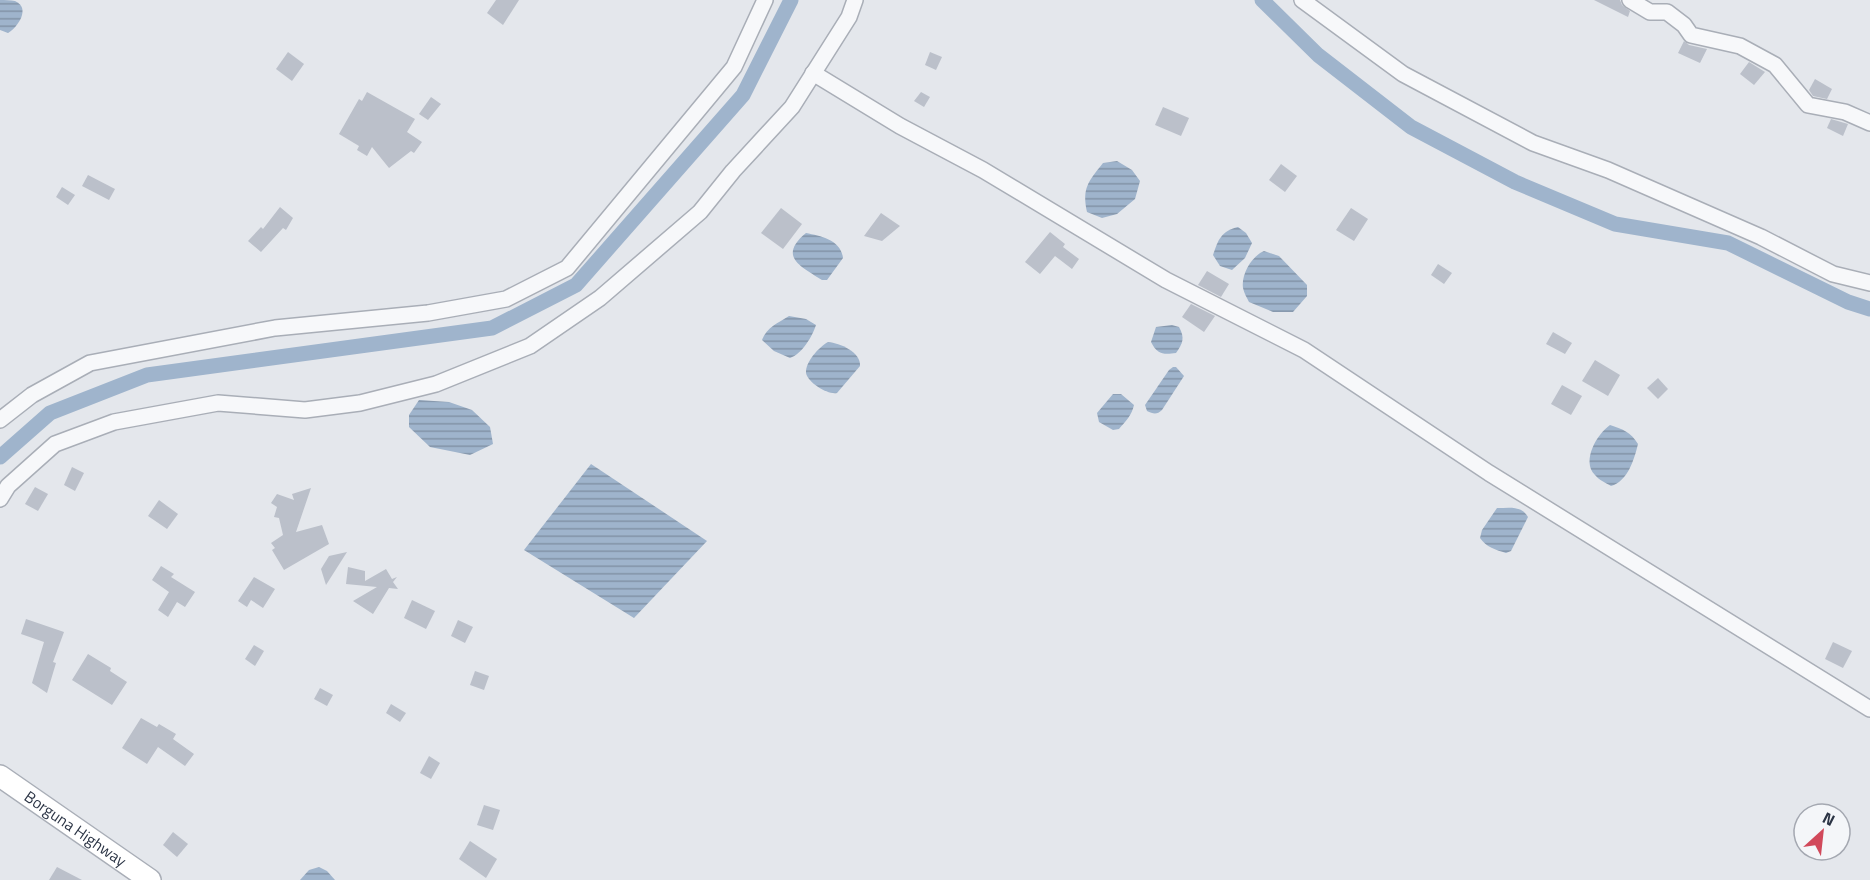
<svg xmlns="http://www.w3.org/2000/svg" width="1870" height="880" font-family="'Titillium Web',sans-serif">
  <defs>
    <pattern id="water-rules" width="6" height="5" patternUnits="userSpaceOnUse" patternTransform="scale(1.5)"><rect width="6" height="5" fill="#9fb4cc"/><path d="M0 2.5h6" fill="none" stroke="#8293a7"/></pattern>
  </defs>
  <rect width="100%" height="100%" fill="#e4e7ec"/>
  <g fill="url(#water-rules)">
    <path d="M 0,0 C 5,0 11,0 15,1 C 31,8 18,27 8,33 L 0,30 Z"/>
    <path d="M 1117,161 L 1132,170 L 1140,181 L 1135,199 L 1117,214 L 1102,218 L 1087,212 C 1082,188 1088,182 1103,163 Z"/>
    <path d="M 1238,227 L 1246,233 L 1252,243 L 1245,258 L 1232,270 L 1220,266 L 1213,255 C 1218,240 1221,231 1238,227 Z"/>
    <path d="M 806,233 C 821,236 841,240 843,258 L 827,280 L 822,280 C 802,267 777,257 806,233 Z"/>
    <path d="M 1264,251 L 1279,256 L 1307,285 L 1307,296 L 1293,312 L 1273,312 L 1249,302 C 1247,298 1244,293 1243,288 C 1241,274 1252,256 1264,251 Z"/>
    <path d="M 789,316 L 806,319 L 816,325 C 812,337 802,354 790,358 L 774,351 L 762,340 C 767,327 778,323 789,316 Z"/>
    <path d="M 1172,325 L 1179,327 C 1185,338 1183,343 1176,353 C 1163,355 1157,354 1151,342 L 1156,327 Z"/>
    <path d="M 828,342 C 840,343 861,352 860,366 L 837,393 C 828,395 808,383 806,373 C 805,362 819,347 828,342 Z"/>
    <path d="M 1173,367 L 1176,367 L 1184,376 L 1162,410 C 1157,415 1153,414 1147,411 L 1145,405 L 1169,370 Z"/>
    <path d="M 1113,394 L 1121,394 L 1134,405 C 1132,415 1125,422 1119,429 L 1113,430 L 1099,422 L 1097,413 Z"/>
    <polygon points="419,400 449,402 472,410 490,427 493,444 470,455 430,447 409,427 409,415"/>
    <path d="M 1610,425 C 1622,429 1631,432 1638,444 C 1634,460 1628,481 1611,486 C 1606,483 1599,480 1595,475 C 1581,461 1597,434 1610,425 Z"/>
    <polygon points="591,464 707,541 634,618 524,550"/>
    <path d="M 1497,508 C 1509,508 1521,505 1528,517 L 1511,551 L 1506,553 C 1496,550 1486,547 1480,538 L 1482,530 Z"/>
    <polygon points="319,867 327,871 335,880 300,880 309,870"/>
  </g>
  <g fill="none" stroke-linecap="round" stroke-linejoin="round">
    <g stroke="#9fb4cc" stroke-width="15">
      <polyline points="1262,0 1318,55 1411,127 1515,182 1615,224 1728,243 1848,302 1870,309"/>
      <polyline points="0,457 50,413 147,375 492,328 576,285 743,95 791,0"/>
    </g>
  </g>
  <g fill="#bbc0ca">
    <polygon points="496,0 519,0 503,25 487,13"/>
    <polygon points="1594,0 1620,0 1622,5 1630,11 1628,17"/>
    <polygon points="1684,41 1689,45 1707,49 1700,63 1678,53"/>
    <polygon points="288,52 304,64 292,81 276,69"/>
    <polygon points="930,52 942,57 936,70 925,65"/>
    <polygon points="1749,62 1765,72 1754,85 1740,74"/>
    <polygon points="1815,79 1832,89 1827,99 1813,96 1809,90"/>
    <polygon points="367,92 415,119 407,132 422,142 414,153 411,151 389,168 372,147 367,156 357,150 359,146 339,134 359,99 362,101"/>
    <polygon points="921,92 930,97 924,107 914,101"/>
    <polygon points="431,97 441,104 428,120 419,114"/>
    <polygon points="1163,107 1189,118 1181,136 1155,125"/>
    <polygon points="1831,119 1848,124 1843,136 1827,128"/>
    <polygon points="1281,164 1297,176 1285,192 1269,180"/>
    <polygon points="88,175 115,189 109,200 82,186"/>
    <polygon points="62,187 75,195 68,205 56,197"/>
    <polygon points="280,207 293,218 286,230 283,228 261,252 248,241 261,227 263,229"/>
    <polygon points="781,208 802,224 783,249 761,233"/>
    <polygon points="1351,208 1368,219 1354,241 1336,230"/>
    <polygon points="881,213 900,226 882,241 864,236"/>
    <polygon points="1050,232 1065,244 1063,247 1079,259 1072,269 1055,256 1040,274 1025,262"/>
    <polygon points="1438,264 1452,273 1444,284 1431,275"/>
    <polygon points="1207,271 1229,284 1221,297 1198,285"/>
    <polygon points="1191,304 1215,316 1204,332 1182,317"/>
    <polygon points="1553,332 1572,343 1565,354 1546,344"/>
    <polygon points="1595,360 1620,375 1608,396 1582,381"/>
    <polygon points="1658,378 1668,389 1658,399 1647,388"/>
    <polygon points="1562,385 1582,396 1571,415 1551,404"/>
    <polygon points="72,467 84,473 75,491 64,485"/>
    <polygon points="35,487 48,494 38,511 25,504"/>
    <polygon points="311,488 296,532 322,525 329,544 284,570 272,550 275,548 271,543 283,535 279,518 274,517 277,507 271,503 277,494 294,500 292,494"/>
    <polygon points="159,500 178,514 167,529 148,516"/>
    <polygon points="347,552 326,585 321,569 329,556"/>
    <polygon points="161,566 174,574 171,577 195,592 185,607 177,602 168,617 158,610 169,592 152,580"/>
    <polygon points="348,567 365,571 365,581 386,569 392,579 397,577 393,582 398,589 389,588 373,614 353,601 377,587 346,584"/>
    <polygon points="254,577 275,589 263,608 251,600 247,607 238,601"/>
    <polygon points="412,600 435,611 426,629 404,618"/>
    <polygon points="26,619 64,632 53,662 56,663 47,693 32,683 44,642 21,634"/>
    <polygon points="458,620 473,627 465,643 451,636"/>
    <polygon points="1833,642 1852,651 1843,668 1825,659"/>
    <polygon points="254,645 264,651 255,666 245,659"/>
    <polygon points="88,654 111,668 110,671 127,682 112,705 72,680"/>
    <polygon points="475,671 489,676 484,690 470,685"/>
    <polygon points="320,688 333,695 327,706 314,699"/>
    <polygon points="391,704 406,713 400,722 386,713"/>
    <polygon points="141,718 157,727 159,724 176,734 173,739 194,754 185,766 158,747 147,764 122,748"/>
    <polygon points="429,756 440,763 431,779 420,773"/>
    <polygon points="484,805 500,810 493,830 477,825"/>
    <polygon points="173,832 188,844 177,857 163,845"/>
    <polygon points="470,841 497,859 486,878 459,859"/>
    <polygon points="57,867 82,880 49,880"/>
  </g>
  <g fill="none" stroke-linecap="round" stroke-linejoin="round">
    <g stroke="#a9aeb7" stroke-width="18">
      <g id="minor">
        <polyline points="1302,0 1403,74 1533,143 1608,170 1761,237 1833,274 1870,283"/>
        <polyline points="1630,0 1650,12 1667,12 1684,25 1691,35 1740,46 1775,65 1808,105 1845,112 1870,123"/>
        <polyline points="813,73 900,126 983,170 1166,280 1304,350 1489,473 1870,709"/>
        <polyline points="0,420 32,395 90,363 275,328 428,313 506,299 567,268 734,67 765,0"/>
        <polyline points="0,499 8,486 55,444 114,422 218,403 305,410 360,403 436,384 530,346 600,298 700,212 733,171 792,107 849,17 855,0"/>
      </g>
    </g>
    <g stroke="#a9aeb7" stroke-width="24">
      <g id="secondary">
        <path id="s1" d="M 0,776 L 150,880"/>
      </g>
    </g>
    <use href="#minor" stroke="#f7f8fa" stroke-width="15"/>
    <use href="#secondary" stroke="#fff" stroke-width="21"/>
  </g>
  <g text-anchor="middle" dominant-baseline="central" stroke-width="4.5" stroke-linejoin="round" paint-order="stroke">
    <g font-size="16" fill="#2b3445" stroke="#f4f6f9">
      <text stroke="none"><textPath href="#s1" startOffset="92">Borguna Highway</textPath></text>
    </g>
  </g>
  <g transform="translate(1822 832) rotate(27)"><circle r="28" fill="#f4f6f9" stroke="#a4a8b1" stroke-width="1.5"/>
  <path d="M0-4.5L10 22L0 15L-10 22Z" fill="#d1495b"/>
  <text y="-9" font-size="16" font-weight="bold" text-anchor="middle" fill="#2b3445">N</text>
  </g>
</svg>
